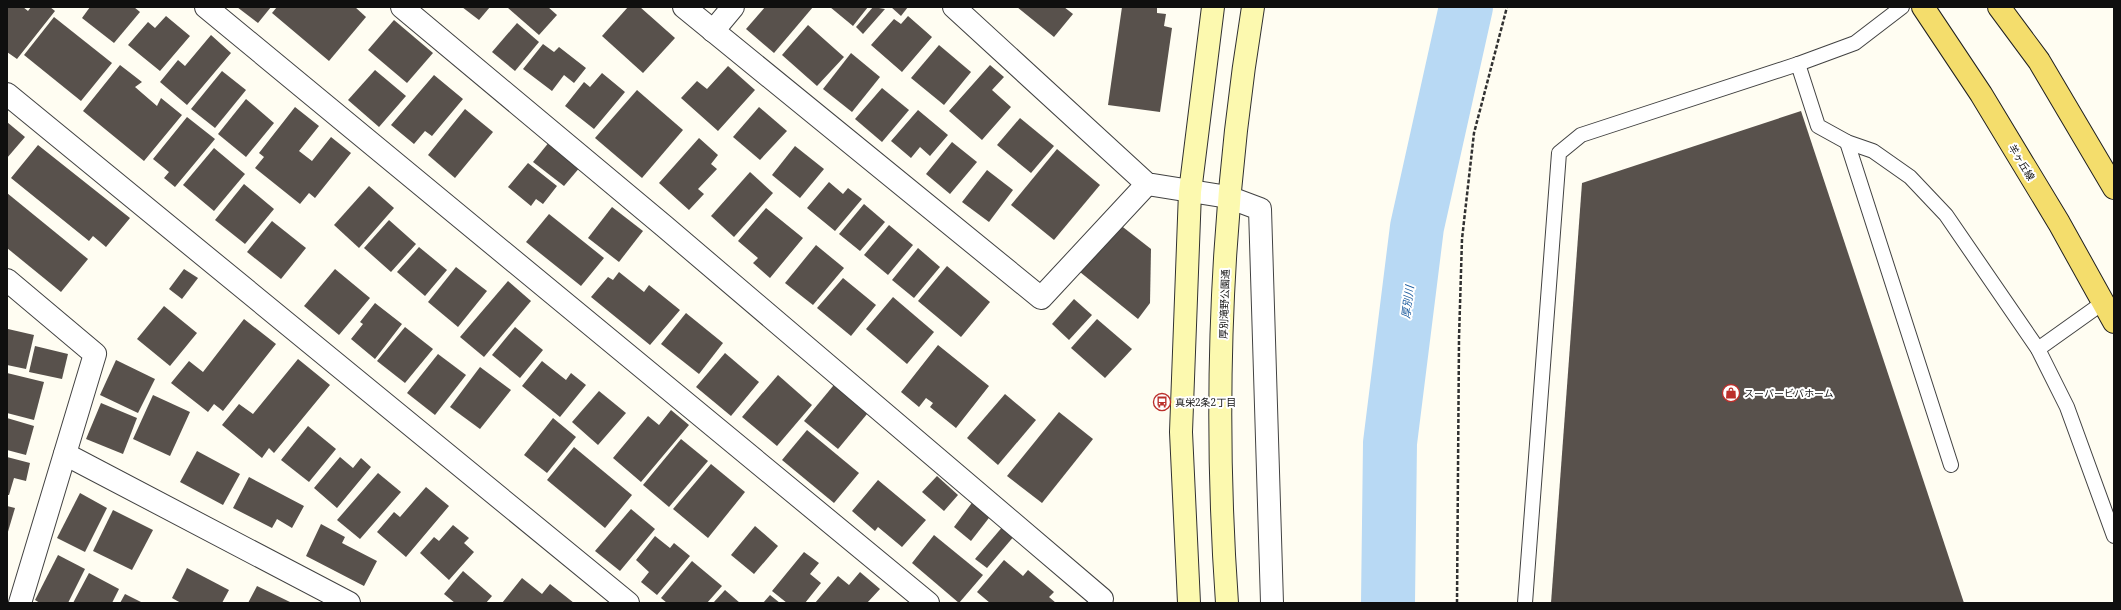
<svg xmlns="http://www.w3.org/2000/svg" width="2121" height="610" font-family="'Noto Serif','Noto Sans JP',serif">
  <rect width="100%" height="100%" fill="#fffdf2"/>
  <g fill="none" stroke-linecap="round" stroke-linejoin="round">
    <polyline stroke="#b8d9f4" stroke-width="54" points="1388,603 1390,443 1417,227 1466,7"/>
  </g>
  <g fill="#58514c">
    <polygon points="8,7 23,7 28,11 31,7 50,7 55,11 17,59 7,52"/>
    <polygon points="90,7 134,7 140,12 114,43 82,18"/>
    <polygon points="237,7 271,7 258,23"/>
    <polygon points="277,7 355,7 366,17 329,61 272,13"/>
    <polygon points="462,7 490,7 479,20"/>
    <polygon points="507,7 548,7 557,15 539,35"/>
    <polygon points="628,7 640,7 675,38 643,73 602,36"/>
    <polygon points="765,7 813,7 774,53 746,29"/>
    <polygon points="830,7 868,7 853,26"/>
    <polygon points="873,7 885,9 863,34 856,27"/>
    <polygon points="891,7 908,7 901,16"/>
    <polygon points="1017,7 1064,7 1073,14 1054,37"/>
    <polygon points="1122,7 1157,7 1157,13 1166,14 1164,26 1172,28 1160,112 1108,105"/>
    <polygon points="166,16 190,36 160,71 128,45 148,22 155,28"/>
    <polygon points="908,16 932,37 902,72 871,45 894,19 901,24"/>
    <polygon points="54,17 112,63 81,101 24,55"/>
    <polygon points="394,20 433,53 407,83 368,50"/>
    <polygon points="517,23 539,42 515,71 492,52"/>
    <polygon points="808,25 844,57 817,86 782,55"/>
    <polygon points="211,35 231,53 187,105 160,82 178,60 185,66"/>
    <polygon points="543,44 554,52 559,47 586,68 574,83 564,75 552,91 523,69"/>
    <polygon points="939,45 971,72 944,105 911,78"/>
    <polygon points="851,53 880,77 852,112 823,89"/>
    <polygon points="120,65 142,82 135,87 157,106 161,98 182,115 144,161 83,111"/>
    <polygon points="990,65 1004,77 992,90 1011,107 982,140 949,111"/>
    <polygon points="728,66 755,90 718,131 681,98 697,81 707,89"/>
    <polygon points="375,70 406,96 379,127 348,100"/>
    <polygon points="222,71 246,90 215,128 191,109"/>
    <polygon points="602,73 625,92 594,129 565,106 584,82 590,87"/>
    <polygon points="434,75 463,99 432,136 425,131 414,144 391,125"/>
    <polygon points="882,88 909,110 882,142 855,119"/>
    <polygon points="637,90 683,130 642,178 595,138"/>
    <polygon points="246,99 274,123 246,157 218,134"/>
    <polygon points="295,107 319,126 299,151 312,161 331,137 351,153 315,198 309,193 300,204 255,168 264,157 259,153"/>
    <polygon points="759,107 787,131 760,160 733,137"/>
    <polygon points="465,109 493,132 455,178 428,155"/>
    <polygon points="918,110 948,135 930,156 920,147 911,158 891,141"/>
    <polygon points="1801,111 1964,603 1551,603 1582,183"/>
    <polygon points="187,117 215,139 175,187 164,178 169,172 153,159"/>
    <polygon points="1020,118 1054,146 1031,173 997,145"/>
    <polygon points="7,122 25,137 7,158"/>
    <polygon points="699,138 718,155 711,164 717,169 698,189 704,194 689,210 659,183"/>
    <polygon points="550,141 581,166 564,186 533,162"/>
    <polygon points="952,142 977,162 950,194 926,174"/>
    <polygon points="38,145 130,218 106,247 93,236 89,241 11,178"/>
    <polygon points="795,146 824,169 800,198 772,175"/>
    <polygon points="214,148 245,174 214,211 183,185"/>
    <polygon points="1057,149 1100,185 1054,240 1011,205"/>
    <polygon points="528,163 557,186 543,204 536,199 531,206 508,187"/>
    <polygon points="987,170 1013,190 989,222 962,202"/>
    <polygon points="750,172 773,193 734,237 711,216"/>
    <polygon points="829,182 843,194 848,188 862,199 835,231 807,208"/>
    <polygon points="244,184 274,209 245,244 215,220"/>
    <polygon points="369,186 394,208 359,248 334,225"/>
    <polygon points="7,193 88,259 61,292 7,248"/>
    <polygon points="864,204 885,222 860,251 839,234"/>
    <polygon points="612,207 643,231 619,262 588,238"/>
    <polygon points="766,208 803,238 770,278 753,263 758,258 738,241"/>
    <polygon points="549,214 604,258 581,286 526,242"/>
    <polygon points="389,220 416,244 391,272 364,248"/>
    <polygon points="272,221 306,248 281,279 247,252"/>
    <polygon points="1119,224 1151,249 1150,303 1138,319 1080,272"/>
    <polygon points="889,225 913,245 888,275 864,255"/>
    <polygon points="816,245 844,268 813,305 785,283"/>
    <polygon points="419,247 447,270 425,296 397,272"/>
    <polygon points="918,248 940,267 914,298 892,280"/>
    <polygon points="947,266 990,302 961,337 918,301"/>
    <polygon points="456,267 487,291 458,327 428,302"/>
    <polygon points="184,269 198,278 182,299 169,289"/>
    <polygon points="335,269 370,298 339,335 304,306"/>
    <polygon points="619,272 644,292 649,285 680,310 650,345 591,297 608,277 613,280"/>
    <polygon points="843,278 876,305 851,336 817,308"/>
    <polygon points="508,281 531,301 484,357 460,337"/>
    <polygon points="893,297 934,332 907,364 866,329"/>
    <polygon points="1074,299 1092,315 1069,340 1052,324"/>
    <polygon points="375,303 402,324 375,359 351,339 363,324 360,322"/>
    <polygon points="164,306 197,333 170,366 137,339"/>
    <polygon points="686,313 723,343 699,374 661,344"/>
    <polygon points="244,319 276,344 223,411 214,404 208,412 171,383 189,361 203,372"/>
    <polygon points="1097,319 1132,349 1105,378 1071,348"/>
    <polygon points="405,327 433,349 405,383 377,361"/>
    <polygon points="515,327 543,350 520,378 492,355"/>
    <polygon points="8,329 34,335 26,369 7,365"/>
    <polygon points="938,345 989,386 956,428 930,407 933,403 926,398 919,407 901,392"/>
    <polygon points="35,346 68,354 62,379 29,372"/>
    <polygon points="725,353 759,382 731,416 696,387"/>
    <polygon points="438,354 466,375 435,415 407,393"/>
    <polygon points="298,359 330,385 274,453 269,448 262,458 222,425 239,404 253,414"/>
    <polygon points="116,360 155,379 138,413 100,395"/>
    <polygon points="542,361 566,380 571,373 586,385 560,417 522,386"/>
    <polygon points="480,367 511,390 480,429 450,407"/>
    <polygon points="7,373 44,382 34,420 7,413"/>
    <polygon points="778,375 812,405 777,446 742,417"/>
    <polygon points="838,380 872,408 838,449 804,421"/>
    <polygon points="599,391 626,413 598,445 572,422"/>
    <polygon points="1005,394 1036,420 998,465 967,438"/>
    <polygon points="153,395 190,412 170,456 133,439"/>
    <polygon points="101,403 137,418 123,454 86,439"/>
    <polygon points="671,410 689,425 641,482 613,458 648,416 659,425"/>
    <polygon points="1059,412 1093,439 1042,503 1007,476"/>
    <polygon points="7,418 34,426 26,455 7,450"/>
    <polygon points="553,418 576,437 547,473 524,455"/>
    <polygon points="308,426 336,449 309,482 281,460"/>
    <polygon points="807,430 859,473 834,503 782,460"/>
    <polygon points="681,439 708,461 669,507 643,485"/>
    <polygon points="574,447 632,495 605,528 547,480"/>
    <polygon points="197,451 240,474 223,505 180,482"/>
    <polygon points="7,457 30,463 26,481 14,478 9,495 7,495"/>
    <polygon points="340,457 353,468 361,458 371,467 337,508 314,488"/>
    <polygon points="711,464 745,492 708,538 673,509"/>
    <polygon points="378,473 401,492 360,539 337,520"/>
    <polygon points="937,476 958,495 944,511 922,492"/>
    <polygon points="249,477 304,506 292,528 277,519 272,528 233,508"/>
    <polygon points="878,480 926,520 902,547 878,527 875,531 852,511"/>
    <polygon points="426,487 449,506 406,557 377,532 394,512 400,517"/>
    <polygon points="80,493 107,508 85,552 57,538"/>
    <polygon points="974,500 992,514 971,541 954,527"/>
    <polygon points="7,506 15,508 7,535"/>
    <polygon points="631,509 655,529 620,571 595,551"/>
    <polygon points="113,510 153,530 132,570 93,551"/>
    <polygon points="321,524 345,537 342,543 377,561 364,586 306,556"/>
    <polygon points="453,525 469,538 464,543 474,552 449,580 420,553 434,537 439,541"/>
    <polygon points="1004,525 1015,535 987,568 975,559"/>
    <polygon points="755,526 778,546 754,574 731,555"/>
    <polygon points="934,535 983,575 959,603 912,563"/>
    <polygon points="655,536 670,548 674,543 690,556 657,595 641,582 649,572 636,560"/>
    <polygon points="804,552 819,563 810,574 821,583 805,603 787,603 772,591"/>
    <polygon points="58,555 85,569 68,603 40,603 35,600"/>
    <polygon points="1004,560 1023,576 1028,570 1054,592 1049,597 1056,603 990,603 977,592"/>
    <polygon points="692,561 722,586 707,603 667,603 661,598"/>
    <polygon points="187,568 229,590 222,603 181,603 172,598"/>
    <polygon points="463,571 492,596 486,603 455,603 444,594"/>
    <polygon points="860,572 880,589 867,603 815,603 838,576 849,585"/>
    <polygon points="89,573 119,589 112,603 73,603"/>
    <polygon points="522,578 542,594 550,584 574,603 502,603"/>
    <polygon points="257,586 290,602 289,603 248,603"/>
    <polygon points="725,590 740,603 713,603"/>
    <polygon points="125,594 143,603 120,603"/>
    <polygon points="770,595 780,603 763,603"/>
  </g>
  <g fill="none" stroke-linecap="round" stroke-linejoin="round">
    <g stroke="#424242" stroke-width="16">
      <g id="lane">
        <polyline points="1798,64 1855,43 1902,7"/>
        <polyline points="1847,142 1951,465"/>
        <polyline points="2038,349 2104,302"/>
        <polyline points="1525,603 1559,153 1581,135 1798,64 1818,126 1847,142 1873,151 1910,177 1946,215 2038,349 2067,407 2114,536"/>
      </g>
    </g>
    <g stroke="#424242" stroke-width="24">
      <g id="street">
        <polyline points="206,7 928,603"/>
        <polyline points="402,7 664,226 1102,599 1099,603"/>
        <polyline points="684,7 1041,298 1147,184"/>
        <polyline points="954,7 1147,184 1228,197 1260,209 1272,603"/>
        <polyline points="713,31 733,7"/>
        <polyline points="7,94 628,603"/>
        <polyline points="7,280 95,354 20,603"/>
        <polyline points="65,454 349,603"/>
      </g>
    </g>
    <g stroke="#313131" stroke-width="24">
      <g id="secondary">
        <polyline points="1189,603 1181,432 1190,192 1213,7"/>
        <path d="M 1227,603 C 1213,405 1221,203 1253,7"/>
      </g>
    </g>
    <g stroke="#202020" stroke-width="24">
      <g id="primary">
        <polyline points="1923,7 1981,94 2059,223 2114,322"/>
        <polyline points="1999,7 2039,61 2114,188"/>
      </g>
    </g>
    <polyline stroke="#313131" stroke-width="2.5" stroke-dasharray="4 2" stroke-linecap="butt" points="1457,603 1459,338 1462,239 1474,133 1507,7"/>
    <use href="#lane" stroke="#fff" stroke-width="14"/>
    <use href="#street" stroke="#fff" stroke-width="22"/>
    <use href="#secondary" stroke="#fcf9af" stroke-width="22"/>
    <use href="#primary" stroke="#f4dd6c" stroke-width="22"/>
  </g>
  <defs>
    <g id="shop-ring" transform="scale(0.9)"><circle r="9.5" fill="#fff" stroke="#bb2f2b" stroke-width="1.5"/><path d="M-5-2.5h2.3a2.7 3.5 0 0 1 5.4 0H5L5.5 6h-11ZM-1.5-2.5h3a1.5 2.3 0 0 0-3 0Z" fill="#bb2f2b"/></g>
    <g id="bus-ring" transform="scale(0.9)"><circle r="9.5" fill="#fff" stroke="#bb2f2b" stroke-width="1.5"/><path d="M-5-6H5V4H4V6H2V4H-2V6H-4V4H-5ZM-3.5-4V0h7V-4ZM-3.5 1.2v1.5H-2V1.2ZM2 1.2v1.5H3.5V1.2Z" fill="#bb2f2b"/></g>
  </defs>
  <g fill-rule="evenodd">
    <use href="#shop-ring" x="1731" y="393"/>
    <use href="#bus-ring" x="1162" y="402"/>
  </g>
  <g text-anchor="middle" dominant-baseline="central" stroke-width="4" stroke-linejoin="round" paint-order="stroke">
    <g font-size="10" fill="#0f0f0f" stroke="#fff">
      <text transform="translate(2022 162) rotate(59)">羊ヶ丘線</text>
      <text transform="translate(1224 304) rotate(-88)">厚別滝野公園通</text>
    </g>
    <g font-size="10" fill="#0f0f0f" stroke="#fff" text-anchor="start">
      <text x="1744" y="393">スーパービバホーム</text>
      <text x="1175" y="402">真栄2条2丁目</text>
    </g>
    <g font-size="11" font-style="italic" fill="#1b5b9e" stroke="#fff">
      <text transform="translate(1407 302) rotate(-83)">厚別川</text>
    </g>
  </g>
  <rect width="2121" height="610" fill="none" stroke="#0f0f0f" stroke-width="16"/>
</svg>
